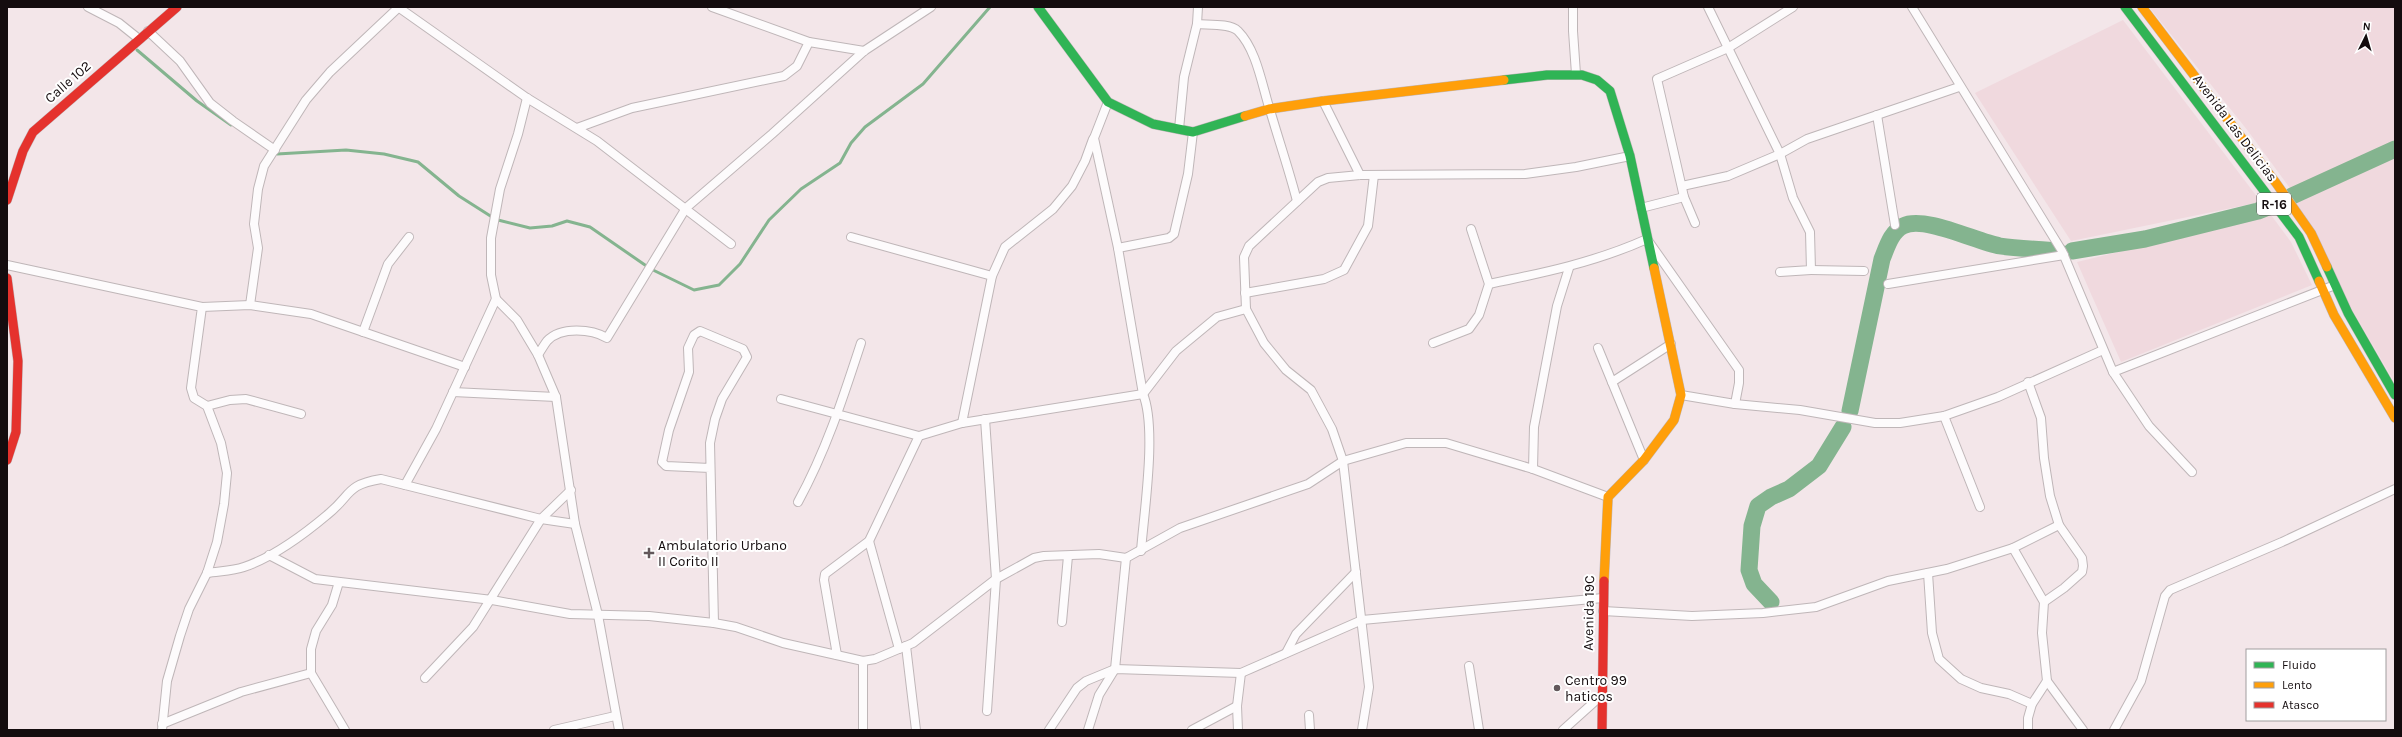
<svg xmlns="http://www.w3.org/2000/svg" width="2402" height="737" font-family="Karla,sans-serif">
  <rect width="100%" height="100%" fill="#f3e6e9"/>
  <g fill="#f0d9de">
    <polygon points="2149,7 2395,7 2395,142 2292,191 2248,131"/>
    <polygon points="2123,20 2261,202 2071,241 1975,93"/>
    <polygon points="2395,156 2395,383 2353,311 2295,201"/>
    <polygon points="2271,215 2291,242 2312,285 2121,362 2077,262"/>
  </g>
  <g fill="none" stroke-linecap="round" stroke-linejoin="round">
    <g stroke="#84b48f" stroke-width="3">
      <polyline points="137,50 197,101 231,125"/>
      <polyline points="277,154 346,150 384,154 418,162 459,196 492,217"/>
      <polyline points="498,220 530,228 552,226 567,221 590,227 645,265"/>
      <polyline points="653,270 694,290 719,285 740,264 769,220 801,189 840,163 851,143 865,127 923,84 990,7"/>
    </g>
    <g stroke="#84b48f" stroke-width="17">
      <polyline points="2292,196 2395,149"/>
      <polyline points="2072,251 2145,239 2258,211 2268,207"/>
      <path d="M 1850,411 L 1882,259 C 1887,247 1891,232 1903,226 C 1924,215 1977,242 2000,246 C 2019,249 2039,249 2058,251"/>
      <polyline points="1771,602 1754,584 1749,570 1752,526 1758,506 1771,497 1789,489 1819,466 1843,427"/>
    </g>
    <g stroke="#bfb6b8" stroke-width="10">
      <g id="street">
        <polyline points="88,7 119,23 139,39"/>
        <polyline points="398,7 527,98 597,141 731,244"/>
        <polyline points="712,7 809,42"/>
        <polyline points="1573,7 1573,31 1576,74"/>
        <polyline points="1708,7 1780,154 1793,198 1810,232 1811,270 1780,272"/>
        <polyline points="1912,7 2062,251 2113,372 2149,426 2192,472"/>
        <path d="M 1197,24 C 1208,25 1230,23 1238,31 C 1257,50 1262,86 1270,110 C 1279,141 1289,170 1297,201"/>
        <polyline points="148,31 180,61 210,103 233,121 275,150"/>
        <polyline points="1323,101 1360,175"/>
        <path d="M 1108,102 L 1094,138 L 1118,248 L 1143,394 C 1157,428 1144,512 1141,551"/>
        <polyline points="1877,115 1895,225"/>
        <polyline points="577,128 632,108 784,76 797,66 809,42 864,51"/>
        <polyline points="1179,129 1184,77 1197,24 1198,7"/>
        <polyline points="1682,186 1728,176 1780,154 1807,139 1959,87"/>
        <polyline points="1641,208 1684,197"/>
        <polyline points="1695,223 1684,197 1657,79 1728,48 1793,7"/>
        <polyline points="851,237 992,276"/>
        <polyline points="1118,248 1169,238 1174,234 1188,174 1193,132"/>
        <polyline points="7,265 202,307 191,388 194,398 207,406 221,443 227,473 224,504 217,542 207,573 189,609 180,636 167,681 162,730"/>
        <polyline points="1811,270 1864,271"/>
        <path d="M 1489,284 C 1543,273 1596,262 1647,239 L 1739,370 L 1739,383 L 1735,404"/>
        <polyline points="1888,284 2064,255"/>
        <polyline points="1245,293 1324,279 1344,270 1368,226 1374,175"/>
        <polyline points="496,299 517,320 538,355 556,397 575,524 598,615 619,730"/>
        <polyline points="250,305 258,248 254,224 258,189 264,166 306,100 330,72 399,7"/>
        <polyline points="202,307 250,305 311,314 465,367"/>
        <polyline points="363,332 388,264 409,237"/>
        <polyline points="1433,343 1469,329 1479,315 1489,284 1471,229"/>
        <polyline points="1598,348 1644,460"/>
        <path d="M 538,355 C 541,350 544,345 547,341 C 561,326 592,329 607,338 L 686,208 L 772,134 L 864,51 L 931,7"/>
        <polyline points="2113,372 2335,285"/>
        <polyline points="1612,382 1671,344"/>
        <polyline points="2028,382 2041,418 2044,458 2050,496 2059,525 2082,558 2083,566 2082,572 2064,588 2044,602"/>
        <polyline points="453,392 556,397"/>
        <polyline points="1681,395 1735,404 1800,410 1875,423 1900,423 1944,416 1998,397 2103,350"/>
        <polyline points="781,399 919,436"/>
        <polyline points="207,406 230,400 246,399 301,414"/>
        <polyline points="1944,416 1980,507"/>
        <polyline points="985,419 996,579 987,711"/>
        <polyline points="962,423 992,276 1005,247 1053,209 1072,186 1085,161 1093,139"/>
        <polyline points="710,468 666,466 662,462 669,430 689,372 688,348 694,335 700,331 743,349 747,357 722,399 715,419 710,443 714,623"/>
        <polyline points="1533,469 1534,427 1557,306 1569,268"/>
        <polyline points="405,485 436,429 496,299 491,275 491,238 500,189 518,134 527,98"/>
        <path d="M 798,502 C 826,451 843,398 861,343"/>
        <polyline points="869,541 899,649"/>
        <polyline points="2013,548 2044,602 2042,633 2047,681 2032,704 2028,718 2028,730"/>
        <polyline points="269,555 315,579 492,600 570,614 649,616 714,623 736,627 783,643 863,661 875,659 913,643 996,579 1034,558 1044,556 1099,554 1126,558 1180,528 1308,484 1343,461 1406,443 1446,443 1533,469 1608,497"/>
        <path d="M 207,573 C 219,571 233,571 244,567 C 274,557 302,536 327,515 C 352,495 345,485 381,479 L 541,519 L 575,524"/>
        <polyline points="1928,573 1932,633 1939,659 1961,679 1981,688 2009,694 2032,704"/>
        <polyline points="339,582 332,605 316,631 311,649 311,673 345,730"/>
        <polyline points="1603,611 1692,616 1763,613 1816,607 1888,581 1947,569 2013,548 2059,525"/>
        <polyline points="1062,622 1068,556"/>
        <polyline points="906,646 916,730"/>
        <polyline points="1286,653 1296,634 1356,572"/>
        <polyline points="837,655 824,580 825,574 869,541 919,436 962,423 1143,394 1176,351 1217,317 1246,309"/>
        <polyline points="1469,666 1479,730"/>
        <polyline points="425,678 473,627 541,519 571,490"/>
        <polyline points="2047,681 2083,730"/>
        <polyline points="1309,715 1310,730"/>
        <polyline points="162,724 241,692 311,673"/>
        <polyline points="554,730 615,716"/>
        <polyline points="863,730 863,661"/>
        <polyline points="1049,730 1077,688 1086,681 1115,669 1241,673 1362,620 1603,598"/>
        <polyline points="1088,730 1099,695 1115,669 1126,558"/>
        <polyline points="1192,730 1237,706"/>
        <polyline points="1238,730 1237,706 1241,673"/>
        <polyline points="1362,730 1369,687 1343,461 1332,429 1311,390 1286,370 1264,343 1246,309 1244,257 1249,246 1318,182 1328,178 1360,175 1525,174 1576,167 1630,156"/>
        <polyline points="1563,730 1602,695"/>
        <polyline points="2114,730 2141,681 2165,596 2170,590 2282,542 2395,489"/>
      </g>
    </g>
    <g stroke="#bfb6b8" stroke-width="10">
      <g id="fast">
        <polyline points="1038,7 1108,102 1153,124 1193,132 1245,116"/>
        <polyline points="2125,7 2299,237 2319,281"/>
        <polyline points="1504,80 1547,75 1582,75 1597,80 1610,91 1630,156 1654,268"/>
        <polyline points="2327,267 2348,313 2395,395"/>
      </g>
    </g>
    <g stroke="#bfb6b8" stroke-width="10">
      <g id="slow">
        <polyline points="2142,7 2276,183 2311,233 2327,267"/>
        <polyline points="1245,116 1269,109 1323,101 1504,80"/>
        <polyline points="2319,281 2334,315 2395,418"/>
        <polyline points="1604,581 1608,497 1644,460 1674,420 1681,395 1654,268"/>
      </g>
    </g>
    <g stroke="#bfb6b8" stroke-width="10">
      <g id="jam">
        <polyline points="7,200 23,151 33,132 177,7"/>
        <polyline points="7,278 18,361 16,432 7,460"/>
        <polyline points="1602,730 1604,581"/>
      </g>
    </g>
    <use href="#street" stroke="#fdfbfc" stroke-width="8"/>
    <use href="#fast" stroke="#30b455" stroke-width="9"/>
    <use href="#slow" stroke="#ff9f0a" stroke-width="9"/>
    <use href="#jam" stroke="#e5322d" stroke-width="9"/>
  </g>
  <g fill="#62585b" stroke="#fff" stroke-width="1.5">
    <path d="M647 547h4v4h4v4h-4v4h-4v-4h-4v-4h4z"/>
    <circle cx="1557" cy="688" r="4"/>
  </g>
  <g text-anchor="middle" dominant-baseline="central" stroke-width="4" stroke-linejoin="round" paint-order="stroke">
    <rect fill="#fff" stroke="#5a5556" stroke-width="1" x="2257" y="193" width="34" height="22" rx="3"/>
    <g font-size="13" font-weight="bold" fill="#140c0e">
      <text x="2274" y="204">R-16</text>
    </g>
    <g font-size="14" fill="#140c0e" stroke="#fff">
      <text transform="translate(68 82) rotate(-41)">Calle 102</text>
      <text transform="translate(2235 128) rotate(53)">Avenida Las Delicias</text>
      <text transform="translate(1589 613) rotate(-89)">Avenida 19C</text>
    </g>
    <g font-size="14" fill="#140c0e" stroke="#fff" text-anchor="start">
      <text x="658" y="545">Ambulatorio Urbano<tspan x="658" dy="16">II Corito II</tspan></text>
      <text x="1565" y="680">Centro 99<tspan x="1565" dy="16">haticos</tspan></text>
    </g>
  </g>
  <rect width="2402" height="737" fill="none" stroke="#140c0e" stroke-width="16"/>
  <rect x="2246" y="649" width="140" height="72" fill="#ffffff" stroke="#a19e9f"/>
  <rect x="2254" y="662" width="20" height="6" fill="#30b455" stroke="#a19e9f"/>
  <text x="2282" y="669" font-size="12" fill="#140c0e">Fluido</text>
  <rect x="2254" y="682" width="20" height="6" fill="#ff9f0a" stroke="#a19e9f"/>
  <text x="2282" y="689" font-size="12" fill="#140c0e">Lento</text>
  <rect x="2254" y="702" width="20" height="6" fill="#e5322d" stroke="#a19e9f"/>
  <text x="2282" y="709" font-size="12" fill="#140c0e">Atasco</text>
  <g transform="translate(2366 36) rotate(5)" stroke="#ffffff" stroke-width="3" paint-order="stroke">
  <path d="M0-3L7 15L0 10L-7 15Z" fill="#140c0e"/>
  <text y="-6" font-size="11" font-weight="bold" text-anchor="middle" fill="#140c0e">N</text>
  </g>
</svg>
